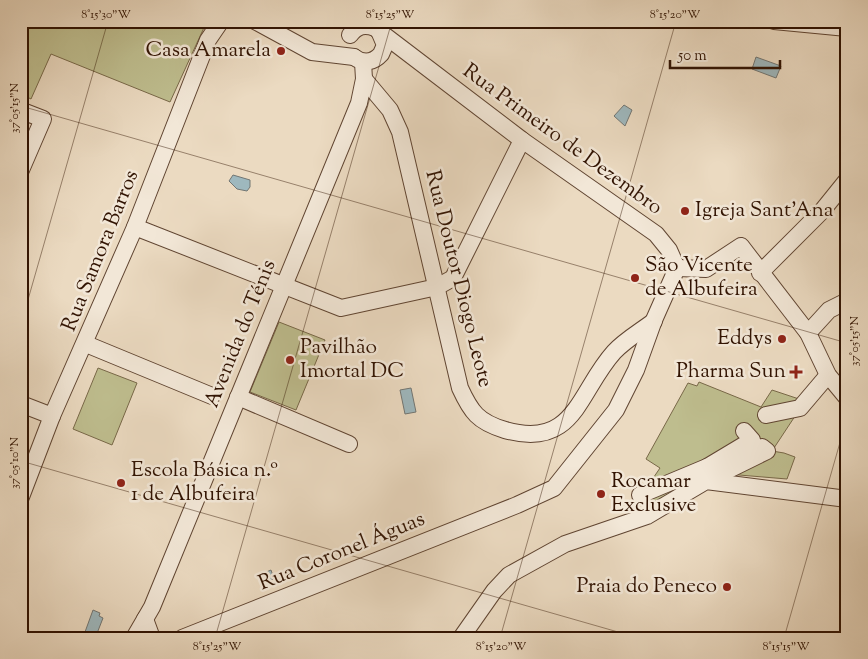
<svg xmlns="http://www.w3.org/2000/svg" width="868" height="659" font-family="'Sorts Mill Goudy',serif">
  <rect width="100%" height="100%" fill="#ebdac1"/>
  <filter id="stains"><feTurbulence type="fractalNoise" baseFrequency=".004" numOctaves="4"/><feColorMatrix values="0 0 0 0 .2 0 0 0 0 .09 0 0 0 0 .02 0 0 0 .5 -.17"/></filter>
  <radialGradient id="worn" r=".72"><stop offset=".6" stop-color="#630" stop-opacity="0"/><stop offset="1" stop-color="#630" stop-opacity=".3"/></radialGradient>
  <g fill="#bebd8e" stroke="#786848">
    <polygon points="29,21 207,21 170,102 51,54 31,99 21,94 21,45 26,42"/>
    <polygon points="279,322 325,340 296,410 250,392"/>
    <polygon points="98,368 137,383 112,445 73,429"/>
    <polygon points="699,382 761,407 772,390 805,401 772,451 784,453 795,457 787,479 703,472 645,509 641,496 660,468 646,459 688,383 697,386"/>
  </g>
  <g fill="#9eb8be" stroke="#727673">
    <polygon points="756,57 781,66 776,78 752,69"/>
    <polygon points="624,105 632,110 625,126 614,116"/>
    <polygon points="233,175 250,180 250,187 247,191 237,189 229,181"/>
    <polygon points="411,388 416,412 405,414 400,390"/>
    <polygon points="271,570 274,579 261,584 257,576"/>
    <polygon points="93,610 100,613 99,616 103,618 96,636 85,632"/>
  </g>
  <g fill="none" stroke-linecap="round" stroke-linejoin="round">
    <g stroke="#604532" stroke-width="18">
      <g id="minor">
        <polyline points="255,21 312,52 354,57"/>
        <polyline points="774,21 847,28"/>
        <path d="M 350,35 C 357,26 364,24 375,28 L 522,140 L 656,234 L 669,250 L 677,268"/>
        <path d="M 354,57 C 363,64 373,63 381,54 L 385,45 L 379,31"/>
        <path d="M 364,79 L 390,110 L 400,132 L 460,388 C 471,412 478,422 505,430 C 575,450 578,392 614,352 C 625,340 641,331 654,321"/>
        <polyline points="21,120 25,112 43,119 21,170"/>
        <polyline points="135,227 341,308 437,287 453,278 522,140"/>
        <polyline points="677,268 706,269 741,246 808,333 828,375 847,398"/>
        <polyline points="760,273 822,211 847,180"/>
        <polyline points="808,333 829,310 847,301"/>
        <polyline points="86,344 212,396"/>
        <polyline points="238,397 349,444"/>
        <polyline points="21,404 52,416"/>
        <polyline points="766,415 800,408 828,375"/>
        <polyline points="706,481 767,451 762,447 717,467 707,467 752,440 744,431"/>
        <polyline points="640,495 707,467"/>
        <polyline points="21,497 52,416 135,227 208,40 221,21"/>
        <polyline points="145,619 152,638"/>
        <polyline points="134,638 152,607 359,103 364,79 363,62"/>
        <polyline points="182,638 517,505 554,488 616,410 636,370 654,320 677,268"/>
        <polyline points="461,638 494,591 509,575 565,544 647,516 706,481 847,499"/>
      </g>
    </g>
    <use href="#minor" stroke="#f2e7d7" stroke-width="16"/>
  </g>
  <path fill="none" stroke="#311302" stroke-width="1" stroke-opacity="0.45" d="M 21,106 L 847,343M 21,324 L 108,21M 21,461 L 639,638M 215,638 L 392,21M 500,638 L 676,21M 784,638 L 847,418"/>
  <g fill="#8f2418" stroke="#f2e7d7" stroke-width="2">
    <circle cx="281" cy="51" r="5"/>
    <circle cx="685" cy="211" r="5"/>
    <circle cx="635" cy="278" r="5"/>
    <circle cx="782" cy="339" r="5"/>
    <circle cx="290" cy="360" r="5"/>
    <path d="M793.5 364.5h5v5h5v5h-5v5h-5v-5h-5v-5h5z"/>
    <circle cx="121" cy="483" r="5"/>
    <circle cx="601" cy="494" r="5"/>
    <circle cx="727" cy="587" r="5"/>
  </g>
  <g text-anchor="middle" dominant-baseline="central" stroke-width="5" stroke-linejoin="round" paint-order="stroke">
    <g font-size="21" fill="#311302" stroke="#f2e7d7" text-anchor="start">
      <text x="271" y="51" text-anchor="end">Casa Amarela</text>
      <text x="695" y="211">Igreja Sant’Ana</text>
      <text x="645" y="266">São Vicente<tspan x="645" dy="24">de Albufeira</tspan></text>
      <text x="772" y="339" text-anchor="end">Eddys</text>
      <text x="300" y="348">Pavilhão<tspan x="300" dy="24">Imortal DC</tspan></text>
      <text x="786" y="372" text-anchor="end">Pharma Sun</text>
      <text x="131" y="471">Escola Básica n.º<tspan x="131" dy="24">1 de Albufeira</tspan></text>
      <text x="611" y="482">Rocamar<tspan x="611" dy="24">Exclusive</tspan></text>
      <text x="717" y="587" text-anchor="end">Praia do Peneco</text>
    </g>
    <g font-size="21" fill="#311302" stroke="#f2e7d7">
      <text transform="translate(562 140) rotate(36)">Rua Primeiro de Dezembro</text>
      <text transform="translate(101 251) rotate(-68)">Rua Samora Barros</text>
      <text transform="translate(458 279) rotate(76)">Rua Doutor Diogo Leote</text>
      <text transform="translate(241 334) rotate(-68)">Avenida do Ténis</text>
      <text transform="translate(342 552) rotate(-22)">Rua Coronel Águas</text>
    </g>
  </g>
  <rect width="868" height="659" fill="none" stroke="#ebdac1" stroke-width="55"/>
  <path d="M670 60v8h110v-8" fill="none" stroke="#311302" stroke-width="2.5"/>
  <text x="678" y="60" font-size="15" fill="#311302" stroke="#f2e7d7" stroke-width="4" paint-order="stroke">50 m</text>
  <rect x="28" y="28" width="812" height="604" fill="none" stroke="#311302" stroke-width="2"/>
  <g font-size="12" text-anchor="middle" fill="#311302">
    <text x="106" y="18">8°15'30"W</text>
    <text x="390" y="18">8°15'25"W</text>
    <text x="675" y="18">8°15'20"W</text>
    <text transform="translate(14 108) rotate(-90)" y="4">37°05'15"N</text>
    <text transform="translate(854 341) rotate(-90)" y="4">37°05'15"N</text>
    <text transform="translate(14 463) rotate(-90)" y="4">37°05'10"N</text>
    <text x="217" y="650">8°15'25"W</text>
    <text x="501" y="650">8°15'20"W</text>
    <text x="786" y="650">8°15'15"W</text>
  </g>
  <rect width="100%" height="100%" filter="url(#stains)"/>
  <rect width="100%" height="100%" fill="url(#worn)"/>
</svg>
